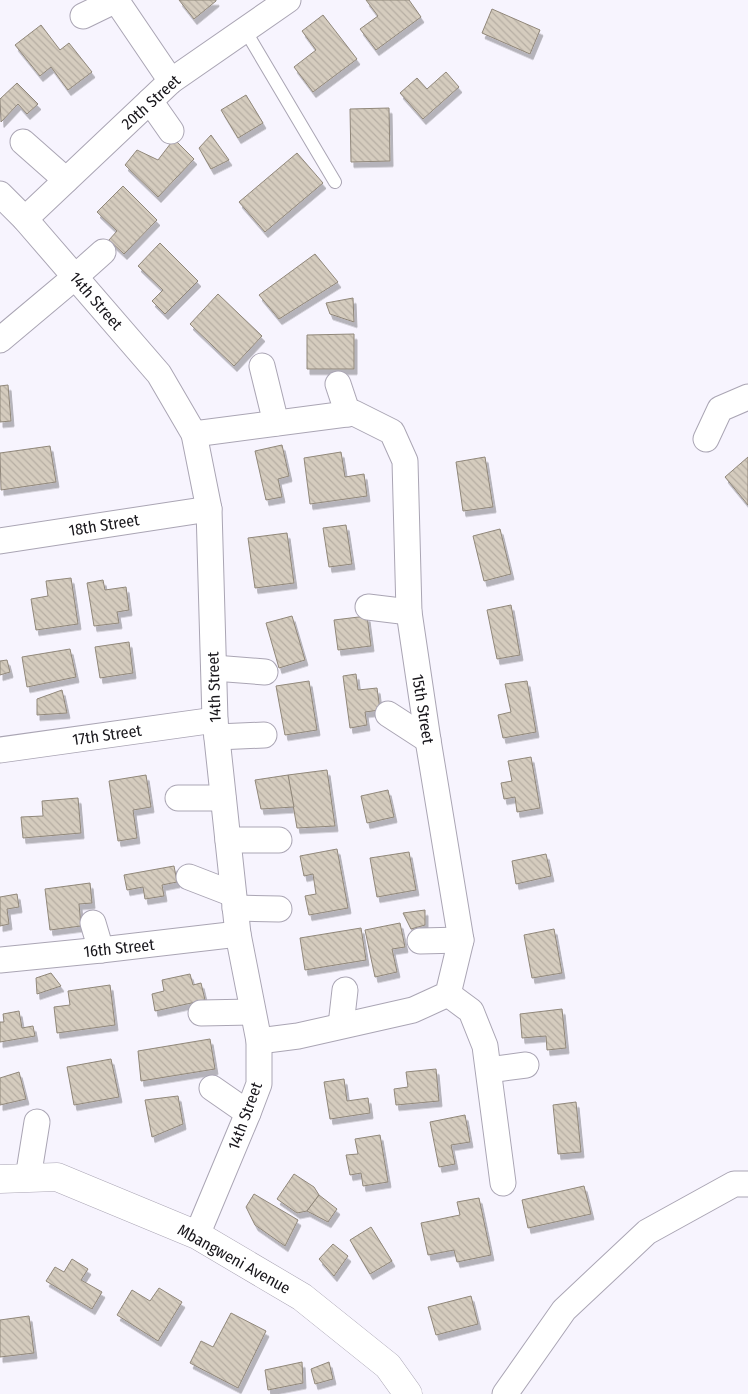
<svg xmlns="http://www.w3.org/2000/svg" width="748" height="1394" font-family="'Fira Sans Condensed',sans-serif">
  <defs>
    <pattern id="building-back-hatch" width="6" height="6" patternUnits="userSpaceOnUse" patternTransform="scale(1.25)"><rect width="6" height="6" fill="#d5ccbe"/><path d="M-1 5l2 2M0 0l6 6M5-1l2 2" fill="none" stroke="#b6aea3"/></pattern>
    <filter id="shadow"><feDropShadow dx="3" dy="5.5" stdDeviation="0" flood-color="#0004"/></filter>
  </defs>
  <rect width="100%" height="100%" fill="#f7f4fe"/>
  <g fill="url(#building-back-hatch)" stroke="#90877a" filter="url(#shadow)">
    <polygon points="179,0 216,0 216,1 194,19"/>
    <polygon points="366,0 409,0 421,17 376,50 360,29 378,16"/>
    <polygon points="492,9 540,30 530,54 482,33"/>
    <polygon points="323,15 357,59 313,92 294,67 316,50 302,31"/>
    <polygon points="41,25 60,50 69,43 92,72 68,90 51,67 40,76 15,45"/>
    <polygon points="446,72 459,87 423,119 400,93 417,78 427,89"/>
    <polygon points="17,83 38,104 27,114 18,104 1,122 0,99"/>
    <polygon points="246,95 263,123 238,138 221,110"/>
    <polygon points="389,108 390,161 351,162 350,109"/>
    <polygon points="211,135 229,160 211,169 199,148"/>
    <polygon points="174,139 194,159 158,197 125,165 137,150 158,160"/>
    <polygon points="297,153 323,183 265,232 239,202"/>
    <polygon points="123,186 157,220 124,254 109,240 117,231 97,212"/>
    <polygon points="160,243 198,281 165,314 152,301 163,290 138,266"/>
    <polygon points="315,254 338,282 279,319 259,295"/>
    <polygon points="218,294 262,336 234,366 190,324"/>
    <polygon points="353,298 354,322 330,314 326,303"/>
    <polygon points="354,334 354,369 307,369 307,335"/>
    <polygon points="8,385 11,421 0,422 0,386"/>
    <polygon points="282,445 289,476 278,479 282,497 266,500 255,451"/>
    <polygon points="50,446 56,482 1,490 0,453"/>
    <polygon points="341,452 345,477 364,474 367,496 310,504 304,458"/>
    <polygon points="485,457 493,507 463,511 456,462"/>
    <polygon points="748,457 748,505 725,477"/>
    <polygon points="346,525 352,564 329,567 323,528"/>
    <polygon points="500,529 511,574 484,581 473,536"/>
    <polygon points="287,533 294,583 255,588 248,538"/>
    <polygon points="71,578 78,624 36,630 31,599 48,596 46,581"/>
    <polygon points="103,580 105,590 126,587 129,610 117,612 119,623 94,626 87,583"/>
    <polygon points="511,605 520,655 497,659 487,610"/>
    <polygon points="292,616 305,660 279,668 266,623"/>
    <polygon points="367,616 371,646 338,650 334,620"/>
    <polygon points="129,642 133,673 100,678 95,647"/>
    <polygon points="70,649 76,677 27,687 22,657"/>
    <polygon points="7,660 10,672 0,675 0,661"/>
    <polygon points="356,674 358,690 377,688 380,710 365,712 367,725 350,728 343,676"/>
    <polygon points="309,681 317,730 285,735 276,686"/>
    <polygon points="527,681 536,732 503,738 498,715 511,712 505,684"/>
    <polygon points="62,690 67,713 37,715 37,699"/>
    <polygon points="531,757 540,808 517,812 515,797 504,799 501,783 512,781 508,761"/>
    <polygon points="327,770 335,826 297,828 288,775"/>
    <polygon points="146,775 151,807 133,810 137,838 118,841 109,781"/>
    <polygon points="288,775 294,807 261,809 255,780"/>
    <polygon points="388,790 394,817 367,823 361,796"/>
    <polygon points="78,798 81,833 23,838 21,817 43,816 42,801"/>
    <polygon points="337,849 348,908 309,915 305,896 316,894 313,874 304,876 300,856"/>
    <polygon points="409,852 416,890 377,897 370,858"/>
    <polygon points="546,854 551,876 516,884 512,861"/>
    <polygon points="174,866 177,882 162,885 164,896 145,899 143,887 127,890 124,875"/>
    <polygon points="90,883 92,903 79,904 81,926 50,930 45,889"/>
    <polygon points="17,894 19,907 7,909 9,924 0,926 0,897"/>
    <polygon points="425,910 425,925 411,929 403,913"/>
    <polygon points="400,923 405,947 392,949 397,972 375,977 365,930"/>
    <polygon points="361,928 366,960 305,970 300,938"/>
    <polygon points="554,929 562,973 532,978 524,935"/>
    <polygon points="51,973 61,986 37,994 36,978"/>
    <polygon points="190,974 193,985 201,983 205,1000 155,1011 152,994 164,991 162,980"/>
    <polygon points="110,985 115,1025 57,1033 54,1007 70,1005 68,991"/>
    <polygon points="562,1009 566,1048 547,1050 546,1036 522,1038 520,1014"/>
    <polygon points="19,1011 22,1028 33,1026 35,1036 0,1042 0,1022 4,1022 3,1014"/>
    <polygon points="210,1039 215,1069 141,1081 138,1051"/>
    <polygon points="111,1059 119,1097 74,1105 67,1067"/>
    <polygon points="436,1069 439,1101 396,1105 394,1089 408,1087 406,1072"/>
    <polygon points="19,1072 26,1099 0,1105 0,1078"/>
    <polygon points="344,1079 347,1101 368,1098 370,1113 330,1119 324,1082"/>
    <polygon points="178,1096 183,1124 152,1137 145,1100"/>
    <polygon points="576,1102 581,1152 558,1154 553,1105"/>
    <polygon points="465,1115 470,1142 451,1145 455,1164 439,1167 430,1122"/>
    <polygon points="380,1135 388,1182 363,1186 361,1173 350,1175 346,1155 358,1154 355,1139"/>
    <polygon points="294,1174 314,1187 319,1195 307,1211 297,1213 277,1199"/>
    <polygon points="584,1186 591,1214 528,1228 522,1200"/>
    <polygon points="254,1194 298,1220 285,1246 255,1225 246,1207"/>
    <polygon points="319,1195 337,1209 328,1222 307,1211"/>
    <polygon points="479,1198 491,1255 457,1262 454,1250 428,1255 421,1223 460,1215 457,1202"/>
    <polygon points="371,1227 392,1261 370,1274 350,1240"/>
    <polygon points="333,1244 348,1256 334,1276 319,1259"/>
    <polygon points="72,1259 88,1269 81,1280 102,1292 92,1309 46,1281 55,1267 64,1272"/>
    <polygon points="159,1288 182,1302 158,1341 117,1315 132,1290 150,1301"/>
    <polygon points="471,1296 478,1324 436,1335 428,1307"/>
    <polygon points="231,1313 266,1331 238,1388 190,1363 201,1341 213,1347"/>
    <polygon points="29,1316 34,1353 0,1357 0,1320"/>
    <polygon points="302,1362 303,1383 268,1390 265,1370"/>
    <polygon points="329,1362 333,1379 315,1384 311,1369"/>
  </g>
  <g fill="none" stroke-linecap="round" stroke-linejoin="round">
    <g stroke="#aaa5b4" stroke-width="14">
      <polyline id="lane" points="245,30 335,182"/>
    </g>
    <g stroke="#aaa5b4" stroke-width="27">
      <g id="street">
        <polyline points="116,0 171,81"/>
        <polyline points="83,16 116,0"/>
        <polyline points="150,101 171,131"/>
        <polyline points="23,142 66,180"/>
        <polyline points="0,194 25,219 159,374 194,434 209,509 215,720 238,934 259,1041 259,1084 248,1113 197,1235"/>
        <polyline points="25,219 171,81 288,0"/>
        <polyline points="0,340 75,277 103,252"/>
        <polyline points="262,366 276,423"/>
        <polyline points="338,384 348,414"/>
        <polyline points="194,434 354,413 392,432 405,461 409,612 428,740 461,940 448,994 413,1010 298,1036 259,1041"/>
        <polyline points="706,439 720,409 748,397"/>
        <polyline points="0,541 209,509"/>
        <polyline points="368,607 409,612"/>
        <polyline points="214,668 265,672"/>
        <polyline points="388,714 428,740"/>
        <polyline points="217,737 264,735"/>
        <polyline points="0,750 215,720"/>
        <polyline points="178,798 223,798"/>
        <polyline points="228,840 279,840"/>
        <polyline points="189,877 233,894"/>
        <polyline points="235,908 279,909"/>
        <polyline points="93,923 101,950"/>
        <polyline points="420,941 461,940"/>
        <polyline points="0,960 101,950 238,934"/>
        <polyline points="448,994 471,1011 485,1046 503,1183"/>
        <polyline points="201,1013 252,1012"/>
        <polyline points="341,1025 345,990"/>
        <polyline points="489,1070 526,1065"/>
        <polyline points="212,1088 248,1113"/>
        <polyline points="28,1178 37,1122"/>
        <polyline points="505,1394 564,1310 647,1232 734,1184 748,1184"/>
      </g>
    </g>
    <g stroke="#aaa5b4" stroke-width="29">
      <polyline id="secondary" points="0,1179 57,1177 197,1235 302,1297 388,1366 408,1394"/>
    </g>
    <use href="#lane" stroke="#fff" stroke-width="12"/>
    <use href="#street" stroke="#fff" stroke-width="25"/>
    <use href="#secondary" stroke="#fff" stroke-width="28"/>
  </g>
  <g text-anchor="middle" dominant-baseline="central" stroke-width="4" stroke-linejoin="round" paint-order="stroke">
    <g font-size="16" fill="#17151a" stroke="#fff">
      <text transform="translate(151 102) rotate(-42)">20th Street</text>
      <text transform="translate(96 301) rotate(49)">14th Street</text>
      <text transform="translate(104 525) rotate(-9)">18th Street</text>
      <text transform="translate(214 687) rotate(-92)">14th Street</text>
      <text transform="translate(423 709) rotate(81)">15th Street</text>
      <text transform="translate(107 735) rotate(-8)">17th Street</text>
      <text transform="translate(119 948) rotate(-6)">16th Street</text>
      <text transform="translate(245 1116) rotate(-70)">14th Street</text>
      <text transform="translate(234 1259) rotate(29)">Mbangweni Avenue</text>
    </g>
  </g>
</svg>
